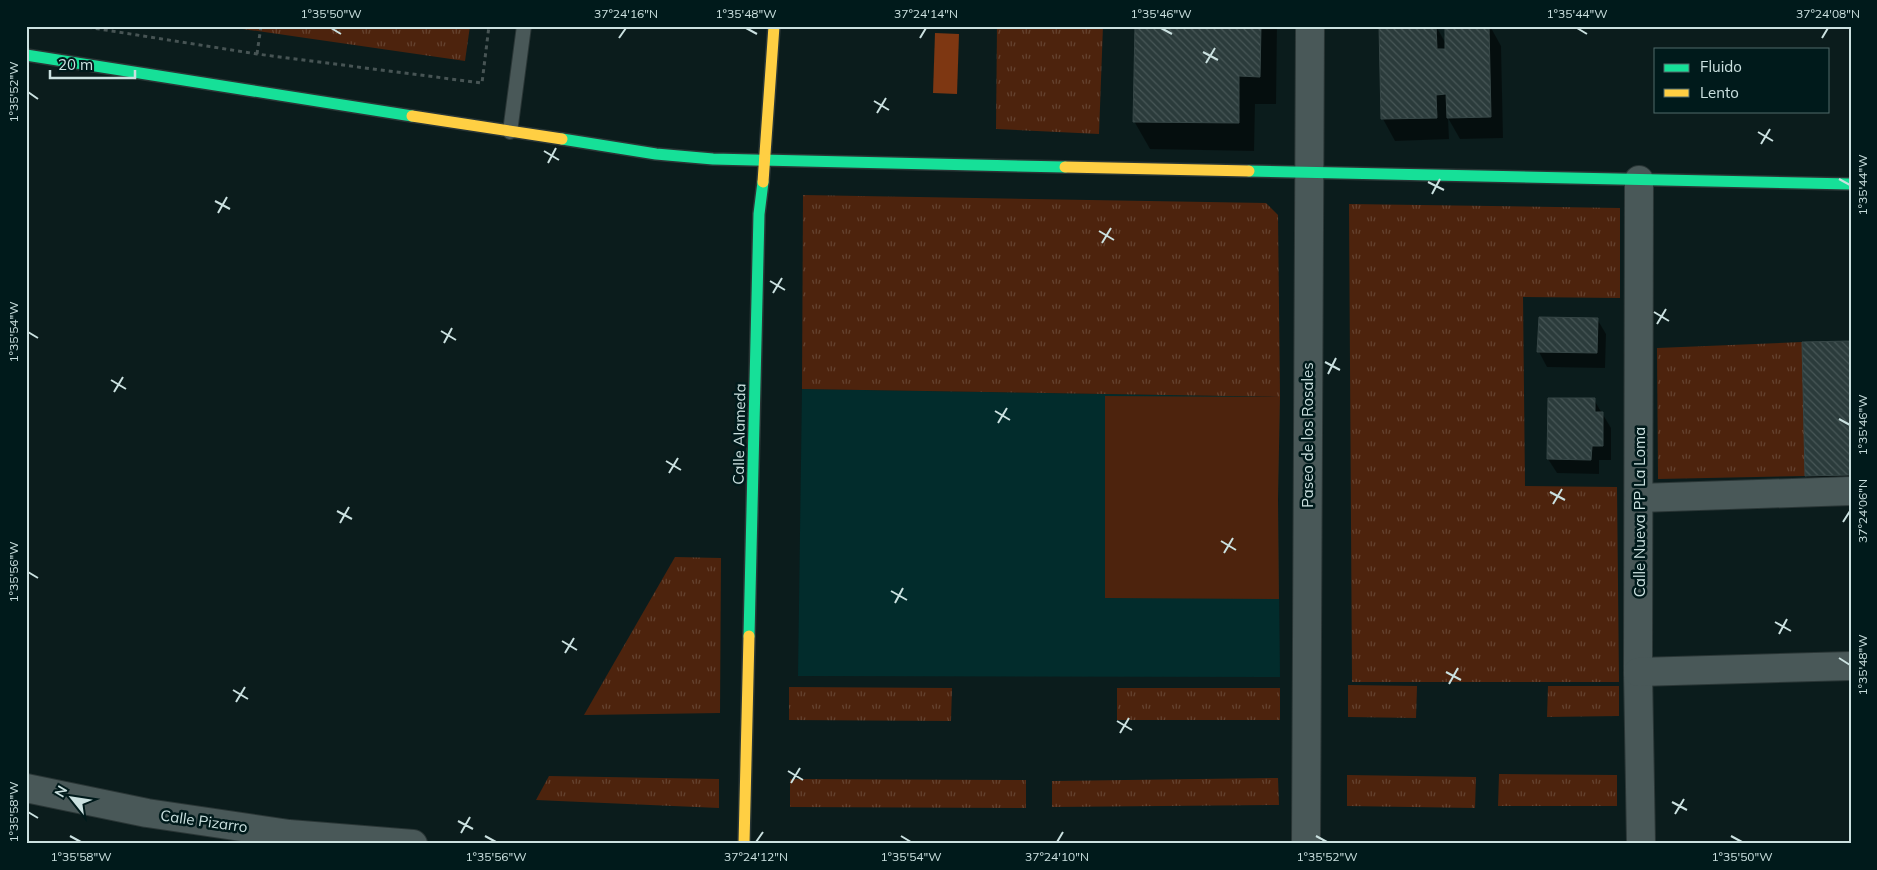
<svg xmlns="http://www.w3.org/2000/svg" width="1877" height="870" font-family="Mulish,sans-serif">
  <defs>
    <pattern id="grass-tufts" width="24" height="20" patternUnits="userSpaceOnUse" patternTransform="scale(1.25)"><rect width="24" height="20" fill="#4d230d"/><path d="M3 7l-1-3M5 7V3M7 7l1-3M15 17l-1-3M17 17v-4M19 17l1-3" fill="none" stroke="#654330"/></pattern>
    <pattern id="building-back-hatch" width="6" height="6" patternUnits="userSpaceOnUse" patternTransform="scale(1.25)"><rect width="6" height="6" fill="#2b3b3b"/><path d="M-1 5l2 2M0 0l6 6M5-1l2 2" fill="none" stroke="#485757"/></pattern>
  </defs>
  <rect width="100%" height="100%" fill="#0b1c1c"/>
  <polygon fill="#022c2c" points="802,389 1280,397 1278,500 1280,677 798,676"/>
  <g fill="url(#grass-tufts)">
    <polygon points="222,26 470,26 465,61"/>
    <polygon points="997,26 1103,26 1099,134 996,129"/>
    <polygon points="803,195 1266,203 1278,215 1280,397 802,389"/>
    <polygon points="1349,204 1620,208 1620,298 1523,297 1525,486 1617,487 1619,682 1352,682"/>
    <polygon points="1802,342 1805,476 1658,479 1657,348"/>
    <polygon points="675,557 721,558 720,713 584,715"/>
    <polygon points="1348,685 1417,686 1416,718 1348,717"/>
    <polygon points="1548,686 1619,686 1619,716 1547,717"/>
    <polygon points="789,687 952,688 951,721 789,720"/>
    <rect x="1117" y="688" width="163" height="32"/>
    <polygon points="1499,774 1617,775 1617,806 1498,806"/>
    <polygon points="1347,775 1476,777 1475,808 1347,806"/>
    <polygon points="549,776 719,779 719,808 536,800"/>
    <polygon points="1278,778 1279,805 1052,807 1052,781"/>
    <polygon points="790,779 1026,780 1026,808 790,807"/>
  </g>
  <polygon fill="#4d230d" points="1105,396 1280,397 1278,499 1279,599 1105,598"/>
  <polygon fill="#7e3712" points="935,33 959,34 957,94 933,93"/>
  <g fill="#0007">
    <polygon points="1136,26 1277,26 1276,104 1255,104 1254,151 1150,149 1134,121"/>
    <polygon points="1381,26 1436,26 1446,44 1446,26 1490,26 1501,46 1503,138 1460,139 1448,118 1449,139 1395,141 1383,119"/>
    <polygon points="1597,319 1606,334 1605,368 1547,367 1539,352"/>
    <polygon points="1851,343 1851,497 1818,498 1806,476"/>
    <polygon points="1594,400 1611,428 1611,460 1599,460 1599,474 1557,473 1548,459"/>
  </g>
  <g fill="url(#building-back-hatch)" stroke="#364646">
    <polygon points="1135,26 1261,26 1260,77 1239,76 1239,123 1133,122"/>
    <polygon points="1379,26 1436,26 1437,49 1445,49 1445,26 1489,26 1491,117 1447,118 1446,94 1436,95 1437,118 1381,119"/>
    <polygon points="1539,317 1598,318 1597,353 1537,352"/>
    <polygon points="1851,341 1851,475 1805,476 1802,342"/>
    <polygon points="1548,398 1595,398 1595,412 1603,412 1603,446 1592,446 1591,460 1547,459"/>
  </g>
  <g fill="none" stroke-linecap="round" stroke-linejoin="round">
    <g stroke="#2a3636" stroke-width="16">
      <polyline id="lane" points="510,132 524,26"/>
    </g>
    <g stroke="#2a3636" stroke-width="30">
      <g id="street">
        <polyline points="1639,180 1638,672 1641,844"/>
        <polyline points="1639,498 1851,491"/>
        <polyline points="1638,672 1851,666"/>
        <polyline points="26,788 147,813 289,834 413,844"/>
        <polyline points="1306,844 1310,26"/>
      </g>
    </g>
    <g stroke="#2a3636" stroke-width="14">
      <g id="fast">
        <polyline points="26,55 412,116"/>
        <polyline points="562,139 656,154 713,159 1065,167"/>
        <polyline points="1249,171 1851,184"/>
        <polyline points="749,636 759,214 763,182"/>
      </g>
    </g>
    <g stroke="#2a3636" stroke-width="14">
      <g id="slow">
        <polyline points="412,116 562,139"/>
        <polyline points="1065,167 1249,171"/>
        <polyline points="763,182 774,26"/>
        <polyline points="744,844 749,636"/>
      </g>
    </g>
    <g stroke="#475454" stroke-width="3" stroke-dasharray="4 4" stroke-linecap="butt">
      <polyline points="80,26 257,54 482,83 489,26"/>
      <polyline points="257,54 261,26"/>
    </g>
    <use href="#lane" stroke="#495858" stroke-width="14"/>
    <use href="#street" stroke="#495858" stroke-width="28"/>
    <use href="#fast" stroke="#16e098" stroke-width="11"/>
    <use href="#slow" stroke="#ffcf43" stroke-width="11"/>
  </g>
  <path fill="none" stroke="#cbe1e0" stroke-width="2" d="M 331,28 L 341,34M 746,28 L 757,34M 1161,28 L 1172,34M 1577,28 L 1587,34M 619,38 L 626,28M 920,38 L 926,28M 1822,38 L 1828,28M 1203,52 L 1218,60M 1206,63 L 1215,48M 28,92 L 38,99M 874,101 L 889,110M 877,113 L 886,98M 1758,132 L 1773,141M 1761,144 L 1770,129M 544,151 L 559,160M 548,163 L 556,148M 1839,179 L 1850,185M 1428,182 L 1444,190M 1432,194 L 1440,179M 215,201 L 230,209M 218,213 L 227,197M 1099,231 L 1114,240M 1102,243 L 1111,228M 770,281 L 785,290M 773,293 L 782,278M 1654,312 L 1669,321M 1657,324 L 1666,309M 441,331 L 456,340M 28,332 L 38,338M 444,343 L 452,328M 1325,362 L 1340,370M 1328,374 L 1336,358M 111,380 L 126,389M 114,392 L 123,377M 995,411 L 1010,420M 1839,419 L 1850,425M 998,423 L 1007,408M 666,461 L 681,470M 669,473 L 678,458M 1550,492 L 1565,500M 1553,504 L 1562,489M 337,511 L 352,519M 1843,522 L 1850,511M 340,523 L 349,507M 1221,541 L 1236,550M 1224,553 L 1233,538M 28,572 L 38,578M 891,591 L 907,600M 895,603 L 903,588M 1775,622 L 1791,631M 1779,634 L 1787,619M 562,641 L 577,650M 565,653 L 574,638M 1839,658 L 1850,665M 1446,672 L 1461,680M 1449,684 L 1458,668M 233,690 L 248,699M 236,702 L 245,687M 1117,721 L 1132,730M 1120,733 L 1129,718M 788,771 L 803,780M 791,783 L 800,768M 1672,802 L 1687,810M 28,812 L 38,818M 1675,814 L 1684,799M 458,821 L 473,829M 461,833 L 470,817M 70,836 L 81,842M 485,836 L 496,842M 901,836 L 911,842M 1316,836 L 1327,842M 1731,836 L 1742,842M 756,842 L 763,832M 1057,842 L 1063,832"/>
  <g text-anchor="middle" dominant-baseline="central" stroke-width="5" stroke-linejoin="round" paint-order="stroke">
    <g font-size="15" fill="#cbe1e0" stroke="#001a1b">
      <text transform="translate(739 434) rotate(-89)">Calle Alameda</text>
      <text transform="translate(1307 435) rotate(-90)">Paseo de los Rosales</text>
      <text transform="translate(1639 512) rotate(-90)">Calle Nueva PP La Loma</text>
      <text transform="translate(204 821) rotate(8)">Calle Pizarro</text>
    </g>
  </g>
  <rect width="1877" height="870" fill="none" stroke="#001a1b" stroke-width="55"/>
  <rect x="1654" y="48" width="175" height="65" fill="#001a1b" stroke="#516a6a"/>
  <rect x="1664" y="64" width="25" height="8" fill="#16e098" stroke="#516a6a"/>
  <text x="1700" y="72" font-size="15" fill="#cbe1e0">Fluido</text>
  <rect x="1664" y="89" width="25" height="8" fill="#ffcf43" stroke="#516a6a"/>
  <text x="1700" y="98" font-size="15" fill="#cbe1e0">Lento</text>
  <g transform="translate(72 798) rotate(300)" stroke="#001a1b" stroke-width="4" paint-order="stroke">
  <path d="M0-4L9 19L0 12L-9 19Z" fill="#cbe1e0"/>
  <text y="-8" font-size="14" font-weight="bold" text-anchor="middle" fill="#cbe1e0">N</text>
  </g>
  <path d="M50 70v8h85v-8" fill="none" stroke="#cbe1e0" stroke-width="2.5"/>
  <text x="58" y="70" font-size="15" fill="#cbe1e0" stroke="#001a1b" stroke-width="4" paint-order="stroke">20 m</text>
  <rect x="28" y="28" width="1822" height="814" fill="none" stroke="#cbe1e0" stroke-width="2"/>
  <g font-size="12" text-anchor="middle" fill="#cbe1e0">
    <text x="331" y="18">1°35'50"W</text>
    <text x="626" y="18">37°24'16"N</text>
    <text x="746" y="18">1°35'48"W</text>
    <text x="926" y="18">37°24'14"N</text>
    <text x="1161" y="18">1°35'46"W</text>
    <text x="1577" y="18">1°35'44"W</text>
    <text x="1828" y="18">37°24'08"N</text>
    <text transform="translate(14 92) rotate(-90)" y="4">1°35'52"W</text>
    <text transform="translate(1863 185) rotate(-90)" y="4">1°35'44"W</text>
    <text transform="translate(14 332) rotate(-90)" y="4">1°35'54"W</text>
    <text transform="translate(1863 425) rotate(-90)" y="4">1°35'46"W</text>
    <text transform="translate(1863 511) rotate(-90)" y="4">37°24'06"N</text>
    <text transform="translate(14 572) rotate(-90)" y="4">1°35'56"W</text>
    <text transform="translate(1863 665) rotate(-90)" y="4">1°35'48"W</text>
    <text transform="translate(14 812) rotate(-90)" y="4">1°35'58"W</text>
    <text x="81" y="861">1°35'58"W</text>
    <text x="496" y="861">1°35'56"W</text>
    <text x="756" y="861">37°24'12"N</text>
    <text x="911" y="861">1°35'54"W</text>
    <text x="1057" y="861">37°24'10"N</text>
    <text x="1327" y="861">1°35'52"W</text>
    <text x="1742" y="861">1°35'50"W</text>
  </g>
</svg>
